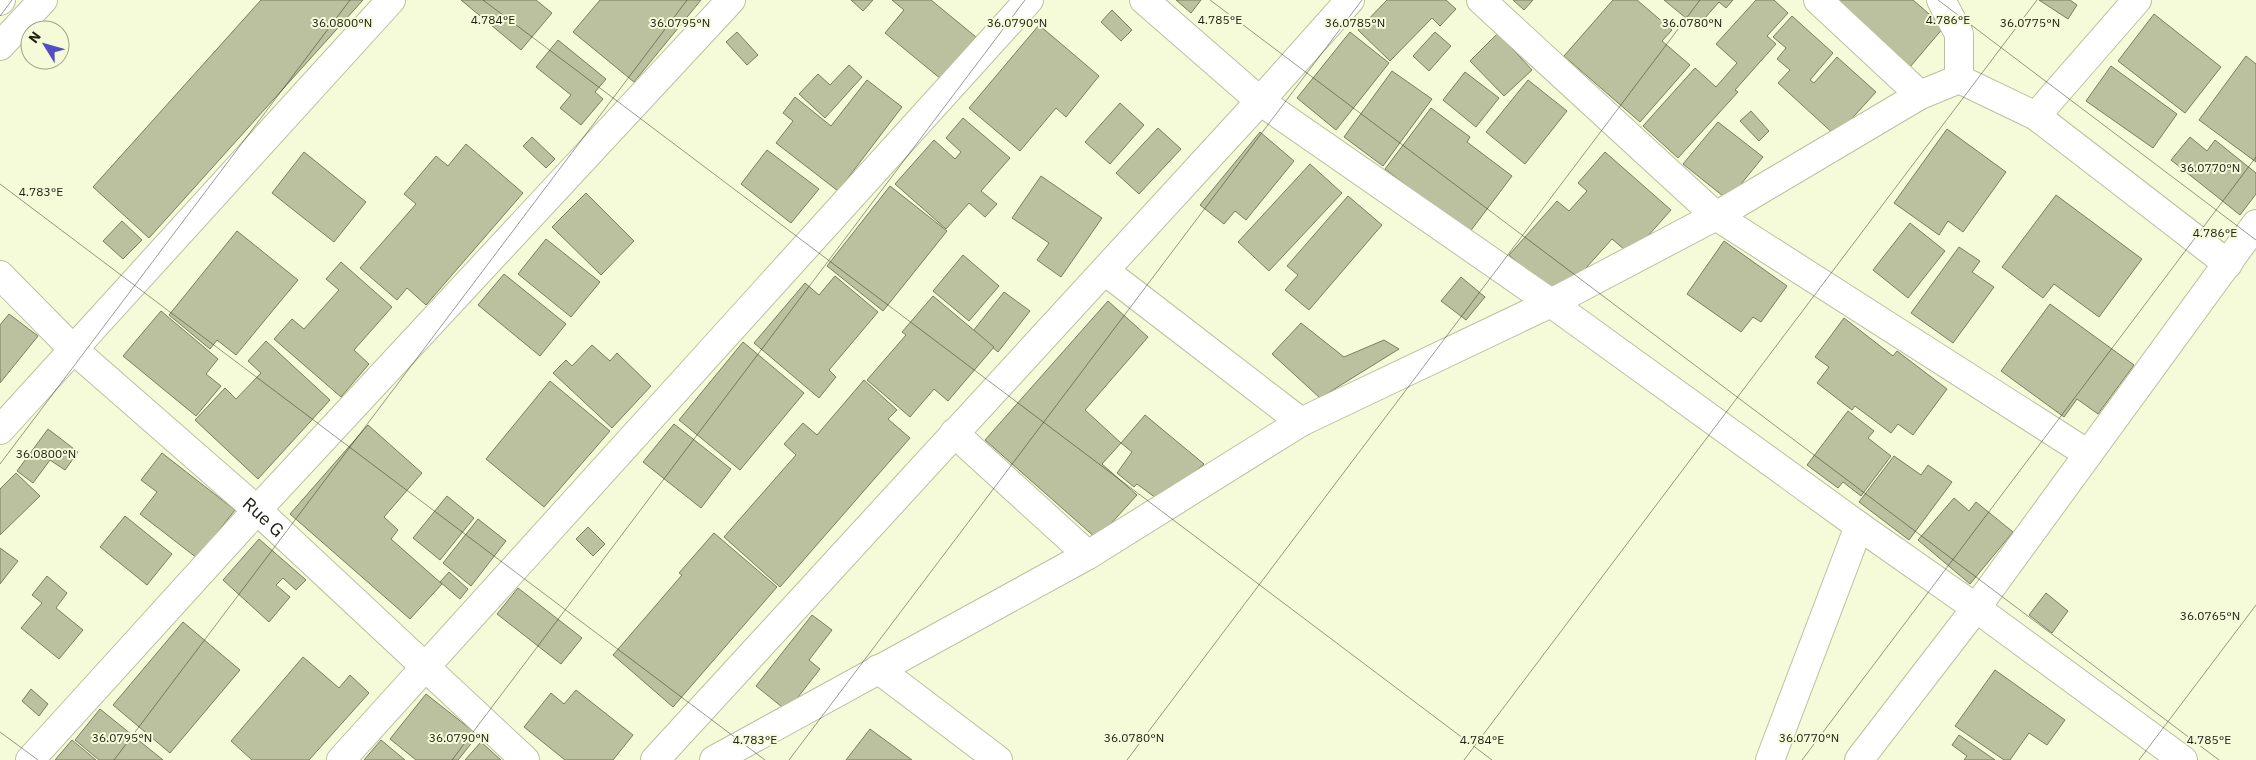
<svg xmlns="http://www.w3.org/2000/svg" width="2256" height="760" font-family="'IBM Plex Sans',sans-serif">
  <rect width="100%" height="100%" fill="#f5fad8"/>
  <g fill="#bbc09f" stroke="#7a7e60">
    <polygon points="261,0 363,0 149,238 93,187"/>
    <polygon points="461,0 536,0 552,13 521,50"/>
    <polygon points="600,0 701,0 634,82 573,32"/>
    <polygon points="851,0 873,0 863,11"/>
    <polygon points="892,0 931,0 976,37 941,79 885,33 904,10"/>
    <polygon points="1176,0 1201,0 1191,13"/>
    <polygon points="1387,0 1446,0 1456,9 1440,26 1432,18 1390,61 1358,30"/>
    <polygon points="1513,0 1533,0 1524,10"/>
    <polygon points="1613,0 1637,0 1672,30 1662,41 1690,65 1640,122 1564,56"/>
    <polygon points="1664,0 1733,0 1726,8 1719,2 1697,27"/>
    <polygon points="1756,0 1774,0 1788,13 1767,36 1776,44 1735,90 1738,92 1678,158 1643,126 1695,68 1716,87 1737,63 1716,44"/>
    <polygon points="1835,0 1913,0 1944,27 1910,67"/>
    <polygon points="2039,0 2070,0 2077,5 2068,19"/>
    <polygon points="1112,10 1132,30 1121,41 1101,22"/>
    <polygon points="2154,14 2221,67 2185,113 2118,61"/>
    <polygon points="1792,16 1833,53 1810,80 1814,83 1837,57 1876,92 1836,136 1778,83 1790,70 1777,59 1786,48 1773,37"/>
    <polygon points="1039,25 1099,76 1066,117 1056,108 1020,151 969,108"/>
    <polygon points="737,32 758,55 747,65 726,42"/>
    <polygon points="1350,32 1389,63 1336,130 1297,98"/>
    <polygon points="1435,32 1451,46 1429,71 1413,56"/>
    <polygon points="1498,33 1532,70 1504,96 1470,61"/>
    <polygon points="558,40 606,79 595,92 603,99 581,125 560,108 571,95 536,67"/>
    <polygon points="2246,56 2256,64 2256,162 2199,120"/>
    <polygon points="849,65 862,77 825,118 799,94 818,74 830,85"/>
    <polygon points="2111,66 2177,114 2153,148 2086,101"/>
    <polygon points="1392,71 1432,99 1383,166 1344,137"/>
    <polygon points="1465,72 1499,98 1476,127 1443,100"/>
    <polygon points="867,80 902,107 838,191 776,143 793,121 783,113 795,97 831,126"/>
    <polygon points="1528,80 1567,111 1525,164 1486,132"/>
    <polygon points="1120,103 1144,125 1110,164 1085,142"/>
    <polygon points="1431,108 1470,137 1467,142 1512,176 1469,233 1385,169"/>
    <polygon points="1751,111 1769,131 1759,141 1740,121"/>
    <polygon points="963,118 1010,158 981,191 997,204 985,217 969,203 946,229 895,184 934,140 955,159 961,152 946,138"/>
    <polygon points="1718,122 1763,157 1728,200 1683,164"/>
    <polygon points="1158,128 1181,149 1139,194 1116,173"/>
    <polygon points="1947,129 2006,172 1963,232 1948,221 1939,235 1894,203"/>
    <polygon points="1260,132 1294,161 1246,220 1235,211 1224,224 1200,205"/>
    <polygon points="532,137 555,159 546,168 523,146"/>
    <polygon points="2190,137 2207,151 2215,140 2256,173 2256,194 2240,215 2171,160"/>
    <polygon points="466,144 523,193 426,305 407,288 397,300 360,268 416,204 404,194 436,156 448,166"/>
    <polygon points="767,150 819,189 791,223 741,184"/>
    <polygon points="304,152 366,202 334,242 272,193"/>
    <polygon points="1605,152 1671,210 1631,255 1612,239 1559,298 1509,255 1557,201 1569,211 1587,191 1578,183"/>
    <polygon points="1310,164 1342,193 1269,271 1238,242"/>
    <polygon points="1041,176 1102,218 1061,277 1037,260 1049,243 1012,218"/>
    <polygon points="890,186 947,231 883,311 827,266"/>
    <polygon points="586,193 634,241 601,275 552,227"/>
    <polygon points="2056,195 2142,259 2099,317 2054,284 2043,298 2002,267"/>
    <polygon points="1348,196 1382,225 1309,310 1285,290 1298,275 1287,266"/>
    <polygon points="122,221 142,240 123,259 103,241"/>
    <polygon points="1910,223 1945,251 1908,298 1873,270"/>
    <polygon points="237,231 298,280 236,355 217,340 210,349 169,315"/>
    <polygon points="546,239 600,282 571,317 518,274"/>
    <polygon points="1724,241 1787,286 1761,322 1753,317 1741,332 1687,294"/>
    <polygon points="1959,247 1980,261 1972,272 1994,287 1953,343 1911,313"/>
    <polygon points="963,255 999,286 969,321 933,291"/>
    <polygon points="341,262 392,307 354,350 369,364 341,397 274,339 292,319 304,329 339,290 326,279"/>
    <polygon points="504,274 566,324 540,356 478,305"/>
    <polygon points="835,276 878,312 829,370 836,377 819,398 754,343 805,283 819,295"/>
    <polygon points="1461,277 1485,297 1466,320 1441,301"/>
    <polygon points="1004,292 1030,311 998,352 973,331"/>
    <polygon points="933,296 994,347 948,401 934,389 910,417 867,380 906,335 902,332"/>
    <polygon points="1108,301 1148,337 1085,410 1121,443 1102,464 1137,495 1097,539 985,440"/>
    <polygon points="2050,304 2134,365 2098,414 2077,399 2064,417 2001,371"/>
    <polygon points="161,311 218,359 206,374 221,386 196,416 123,356"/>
    <polygon points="9,314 38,336 0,383 0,325"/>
    <polygon points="1844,318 1893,356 1897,351 1947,389 1913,435 1898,424 1891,433 1855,406 1852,410 1817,383 1829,367 1815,357"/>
    <polygon points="1301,323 1344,357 1384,340 1399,349 1320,398 1272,354"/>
    <polygon points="266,341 330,400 258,479 195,420 225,388 236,399 261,373 248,361"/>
    <polygon points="743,342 804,393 740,470 679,420"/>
    <polygon points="592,345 610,361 617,353 651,386 612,428 553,373 566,360 572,366"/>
    <polygon points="864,380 897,410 888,419 910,438 780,587 724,537 796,455 784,444 803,423 817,435"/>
    <polygon points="550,381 610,431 544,507 486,459"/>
    <polygon points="1848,411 1874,431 1868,438 1891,456 1861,496 1843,482 1838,488 1807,465"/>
    <polygon points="1145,415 1204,464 1160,501 1137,484 1134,487 1117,473 1132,452 1121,443"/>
    <polygon points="674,424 731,469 701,508 643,462"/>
    <polygon points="368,425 422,473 384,517 398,530 391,539 442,584 410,619 290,514"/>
    <polygon points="48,429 78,452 65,470 50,460 33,483 17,471"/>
    <polygon points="162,453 235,510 197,558 140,514 157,492 141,480"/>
    <polygon points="1894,456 1921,475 1928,465 1952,482 1909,540 1859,502"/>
    <polygon points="16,473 40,496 0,535 0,489"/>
    <polygon points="447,496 474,518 440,560 413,538"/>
    <polygon points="1954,498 1969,511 1976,502 2013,532 1970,584 1918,540"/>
    <polygon points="125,516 172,554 147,585 100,547"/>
    <polygon points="478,519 506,541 471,586 443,563"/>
    <polygon points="588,527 605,544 593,556 576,539"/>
    <polygon points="714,533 777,587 673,707 613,655 682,575 679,573"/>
    <polygon points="259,539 306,580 296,590 283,578 276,585 290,597 269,622 223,580"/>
    <polygon points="0,548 18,561 0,584"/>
    <polygon points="449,572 468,589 460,599 440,582"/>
    <polygon points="47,576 67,593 56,608 83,630 59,659 21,628 42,603 32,595"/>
    <polygon points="518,588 582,638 561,664 497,614"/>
    <polygon points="2046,593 2068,611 2052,633 2029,615"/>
    <polygon points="812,615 832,630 809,660 820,669 787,711 756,686"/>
    <polygon points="183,622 240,670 170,753 113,705"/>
    <polygon points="303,657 339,688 350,675 369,693 309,760 252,760 231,741"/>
    <polygon points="1995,670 2065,720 2047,745 2029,733 2010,760 2004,760 1955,726"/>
    <polygon points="31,689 48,704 39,716 22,701"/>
    <polygon points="576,690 633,735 613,760 565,760 524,727 551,693 564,704"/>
    <polygon points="426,694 478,735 458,760 416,760 390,739"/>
    <polygon points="100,709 163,760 99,760 75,740"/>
    <polygon points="870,729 912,760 846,760"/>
    <polygon points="1959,735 1995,760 1964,760 1967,756 1952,745"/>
    <polygon points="72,740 96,760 55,760"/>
    <polygon points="381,740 405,760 364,760"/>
    <polygon points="481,742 501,760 465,760"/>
  </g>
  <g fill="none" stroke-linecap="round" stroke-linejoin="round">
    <g stroke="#bbc09f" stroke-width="30">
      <g id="street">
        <polyline points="1350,0 1260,101 1551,303 1859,526 1976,608 2183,760"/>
        <polyline points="1481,0 1716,216 2088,454"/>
        <polyline points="1818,0 1920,95"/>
        <polyline points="1959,79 2036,116 2228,264"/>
        <polyline points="2036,116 2137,0"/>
        <polyline points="1105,271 1301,422"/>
        <path id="s1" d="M 0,275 L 74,350 L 257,510 L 525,760"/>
        <polyline points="0,430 391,0"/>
        <polyline points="954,433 1088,555"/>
        <polyline points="878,669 998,760"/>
        <polyline points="30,760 257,510 731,0"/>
        <polyline points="341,760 1029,0"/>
        <polyline points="655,760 1260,101 1144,0"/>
        <polyline points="714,760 1088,555 1301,422 1551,303 1716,216 1920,95 1959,79 1959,34 1941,0"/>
        <polyline points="1770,760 1859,526"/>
        <polyline points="1859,760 1976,608 2256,224"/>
      </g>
    </g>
    <g stroke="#bbc09f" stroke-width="30">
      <g id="secondary">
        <polyline points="0,1 1,0"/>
        <polyline points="0,46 43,0"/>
      </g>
    </g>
    <use href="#street" stroke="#fff" stroke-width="28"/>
    <use href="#secondary" stroke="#fff" stroke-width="28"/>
  </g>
  <path fill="none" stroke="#202215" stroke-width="1" stroke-opacity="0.45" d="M 483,0 L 1492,760M 1210,0 L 2219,760M 1938,0 L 2256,240M 0,16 L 12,0M 0,184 L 765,760M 0,464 L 350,0M 0,732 L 38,760M 114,760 L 687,0M 452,760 L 1025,0M 789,760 L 1362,0M 1127,760 L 1700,0M 1464,760 L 2037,0M 1802,760 L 2256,157M 2139,760 L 2256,605"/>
  <g text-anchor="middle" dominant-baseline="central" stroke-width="4" stroke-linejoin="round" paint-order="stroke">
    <g font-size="18" fill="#202215" stroke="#f5fad8">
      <text stroke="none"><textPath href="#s1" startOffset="358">Rue G</textPath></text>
    </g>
  </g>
  <g font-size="12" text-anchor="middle" fill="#202215" stroke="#f5fad8" stroke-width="4" stroke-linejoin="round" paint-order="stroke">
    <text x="493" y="24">4.784°E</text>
    <text x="1220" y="24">4.785°E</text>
    <text x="1948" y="24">4.786°E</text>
    <text x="342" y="27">36.0800°N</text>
    <text x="680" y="27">36.0795°N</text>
    <text x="1017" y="27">36.0790°N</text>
    <text x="1355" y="27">36.0785°N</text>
    <text x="1692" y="27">36.0780°N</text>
    <text x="2030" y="27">36.0775°N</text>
    <text x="2210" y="172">36.0770°N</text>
    <text x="41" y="196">4.783°E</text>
    <text x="2215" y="237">4.786°E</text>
    <text x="46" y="458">36.0800°N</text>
    <text x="2210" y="620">36.0765°N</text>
    <text x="122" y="742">36.0795°N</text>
    <text x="459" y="742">36.0790°N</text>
    <text x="1134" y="742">36.0780°N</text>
    <text x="1809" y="742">36.0770°N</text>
    <text x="755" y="744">4.783°E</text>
    <text x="1482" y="744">4.784°E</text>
    <text x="2209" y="744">4.785°E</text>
  </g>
  <g transform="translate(45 45) rotate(307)"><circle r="24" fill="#f5fad8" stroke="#a0a48a"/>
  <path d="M0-4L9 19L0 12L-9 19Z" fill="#544ec5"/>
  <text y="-8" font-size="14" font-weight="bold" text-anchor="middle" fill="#202215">N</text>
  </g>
</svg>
